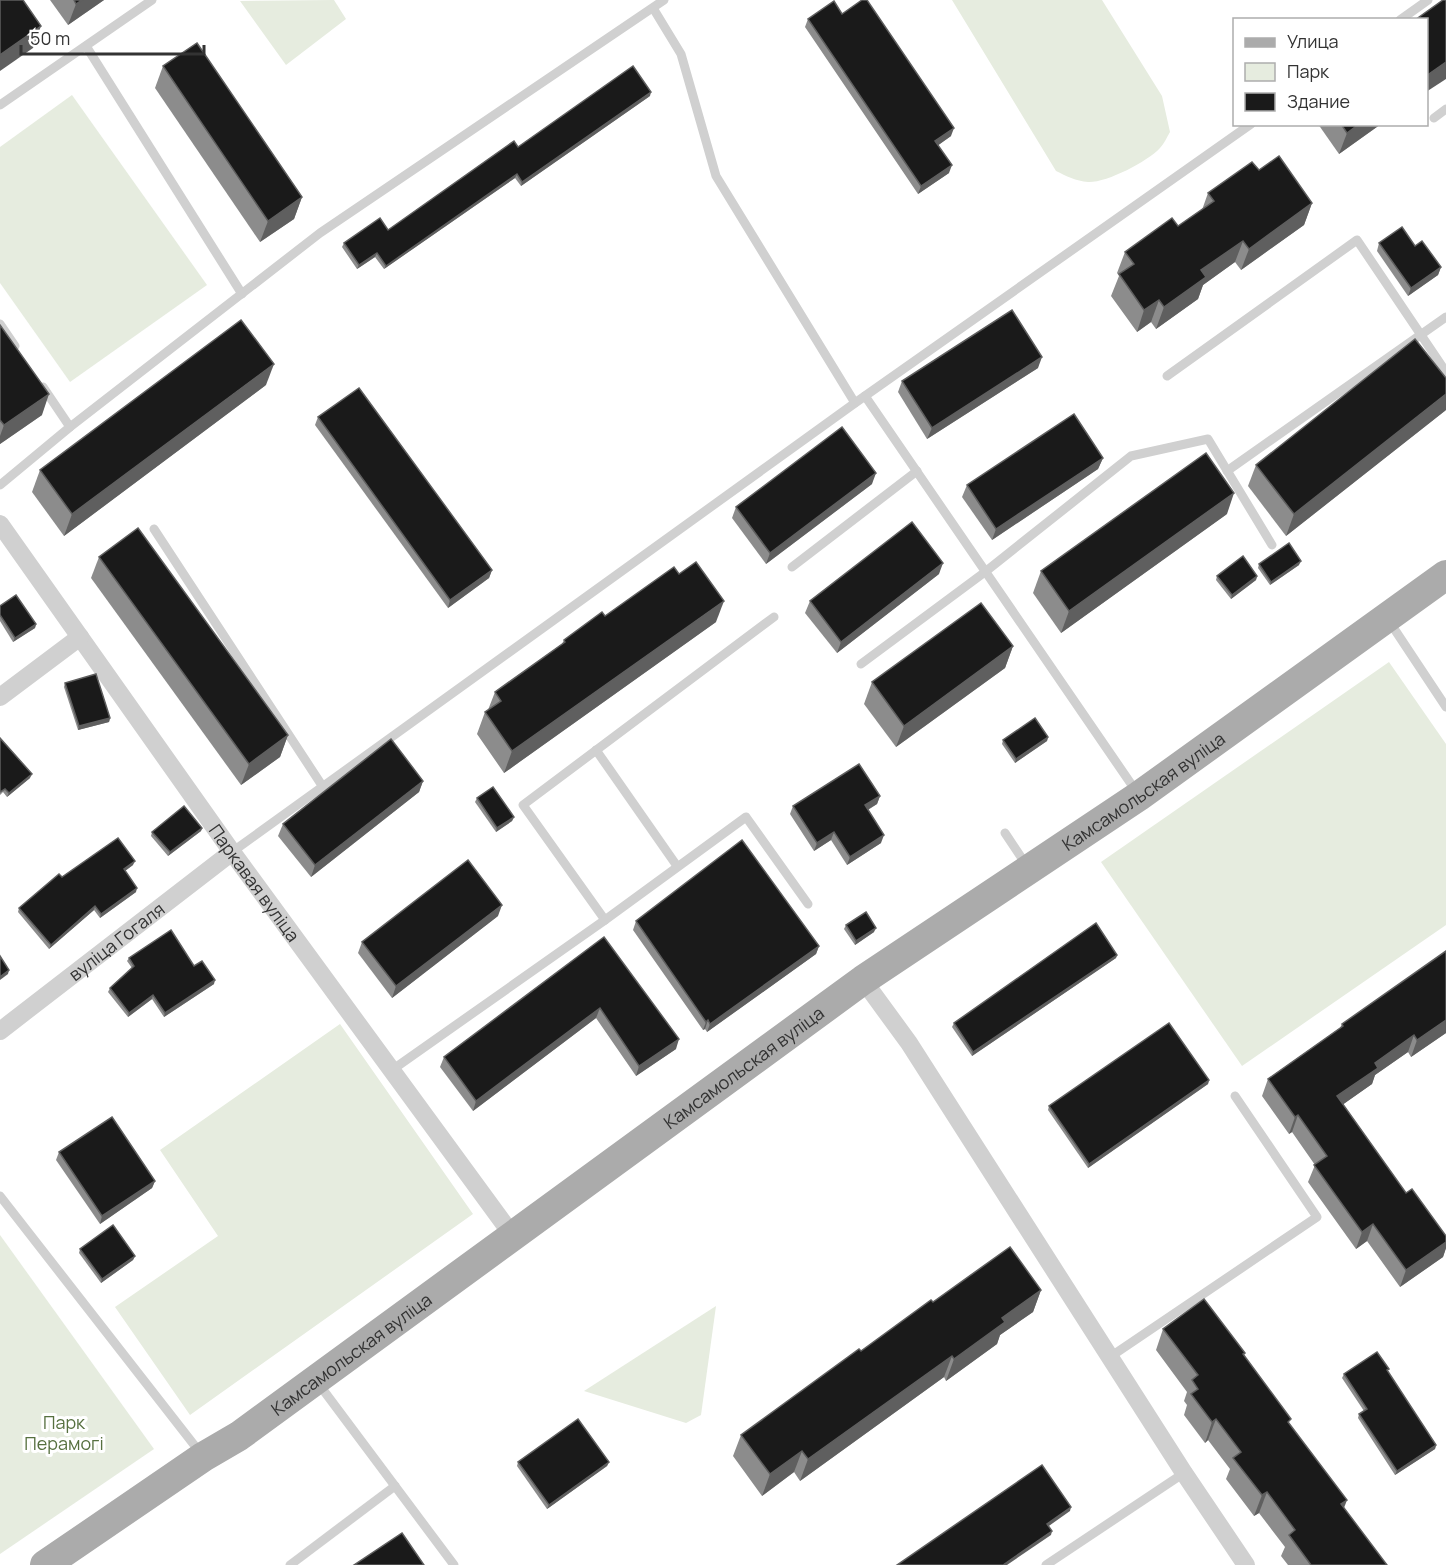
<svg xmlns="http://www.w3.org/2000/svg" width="1446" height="1565" font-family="Manrope,sans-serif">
  <rect width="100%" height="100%" fill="#fff"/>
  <g fill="#e6ecdf">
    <polygon points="334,0 346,19 286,65 240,1"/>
    <path d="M 952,0 L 1102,0 L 1162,96 L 1170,132 C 1167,137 1164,144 1160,148 C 1147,162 1106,183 1088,182 C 1076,181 1066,176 1056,171 Z"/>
    <polygon points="72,95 207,285 70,382 0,283 0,147"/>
    <polygon points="1389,662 1446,744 1446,925 1242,1066 1101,862"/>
    <polygon points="340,1024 473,1214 190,1415 115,1307 218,1236 160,1150"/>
    <polygon points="0,1235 154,1449 0,1554"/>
    <polygon points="716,1306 701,1415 686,1423 584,1391"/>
  </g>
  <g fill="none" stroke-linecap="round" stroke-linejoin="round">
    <g stroke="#d0d0d0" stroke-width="9">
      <polyline points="653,8 681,54 716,176 855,403"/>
      <polyline points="1400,20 1428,0"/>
      <polyline points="86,46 242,294"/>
      <polyline points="0,105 152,0"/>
      <polyline points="1434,118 1446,109"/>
      <polyline points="0,324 15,346"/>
      <polyline points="1167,376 1357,240 1446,372"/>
      <polyline points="43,387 70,427"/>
      <polyline points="865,396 1138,794"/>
      <polyline points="1227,471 1446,317"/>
      <polyline points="0,485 70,427 320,233 664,0"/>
      <polyline points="154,529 323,787"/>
      <polyline points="792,567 917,471"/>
      <polyline points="1389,621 1446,707"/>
      <polyline points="861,664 985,572 1131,456 1208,439 1272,545"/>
      <polyline points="596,750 677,866"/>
      <polyline points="1005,833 1027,866"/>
      <polyline points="232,852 855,403 1251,124"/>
      <polyline points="605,920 523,805 774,617"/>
      <polyline points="392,1070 605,920 746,817 808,904"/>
      <polyline points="0,1196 202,1455"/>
      <polyline points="1110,1357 1317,1217 1235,1096"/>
      <polyline points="318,1383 454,1565"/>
      <polyline points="290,1565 395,1486"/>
      <polyline points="1046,1565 1184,1473"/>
    </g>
    <g stroke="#d0d0d0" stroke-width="18">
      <path id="s1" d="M 0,524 L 232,852 L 513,1236"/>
      <polyline points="0,697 80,637"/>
      <polyline points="863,980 909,1043 1184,1473 1246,1565"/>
      <path id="s2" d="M 0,1031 L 232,852"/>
    </g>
    <path stroke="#ababab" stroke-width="30" id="s3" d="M 45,1565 L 203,1457 L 239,1436 L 863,980 L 1139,796 L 1446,575"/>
  </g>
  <g fill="#8c8c8c">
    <polygon points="50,0 104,0 68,25"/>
    <polygon points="842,14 951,136 938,145 949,173 918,194 805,27 808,19"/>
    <polygon points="163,66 302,197 294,219 260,242 155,88"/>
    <polygon points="650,96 521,186 515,178 384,269 375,257 357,269 342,247 344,243 388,230 518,147"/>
    <polygon points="1318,124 1381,124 1339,154"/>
    <polygon points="1259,170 1312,203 1304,225 1241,270 1235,262 1203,285 1198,299 1156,329 1151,322 1137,332 1111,296 1119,276 1117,273 1125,252 1178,226 1202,210 1208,193"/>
    <polygon points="1379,243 1415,246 1441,267 1438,275 1408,296 1377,251"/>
    <polygon points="0,325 42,415 0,444"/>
    <polygon points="1038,368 927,439 898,392 902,381"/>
    <polygon points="266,385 64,536 32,492 40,470"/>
    <polygon points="1446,410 1286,536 1248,486 1256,465"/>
    <polygon points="318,417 492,570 489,578 448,608 315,425"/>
    <polygon points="1103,458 1098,469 992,540 962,497 967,485"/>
    <polygon points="872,484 766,564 732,518 736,507"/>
    <polygon points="1227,514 1061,633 1033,593 1041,571"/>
    <polygon points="99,557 288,735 280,757 241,785 91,578"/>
    <polygon points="1259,564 1299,565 1270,585 1258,568"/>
    <polygon points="939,574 837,653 805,613 810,601"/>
    <polygon points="1217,576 1257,576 1256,580 1231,599 1216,580"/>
    <polygon points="0,606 36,624 35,628 13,642 0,621"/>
    <polygon points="605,616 716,622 504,773 477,734 485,712 488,710 495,692 562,644 564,640"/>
    <polygon points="1013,646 1005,668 896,747 864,704 872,682"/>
    <polygon points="65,683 110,718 109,722 78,730 64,687"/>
    <polygon points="1048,737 1047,741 1015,763 1002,744 1003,740"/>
    <polygon points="0,738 30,778 7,797 3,792 0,795"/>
    <polygon points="423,781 419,792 311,877 278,836 283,824"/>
    <polygon points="880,796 877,804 868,810 881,843 847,865 831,840 814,851 790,814 793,806"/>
    <polygon points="477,798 514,817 512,821 496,832 475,802"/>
    <polygon points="202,828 201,831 168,856 151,836 152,832"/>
    <polygon points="133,865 125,871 136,892 100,918 94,910 49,949 18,912 19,908 62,877"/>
    <polygon points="498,916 392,998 358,953 362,942"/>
    <polygon points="636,921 819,946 816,954 707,1032 705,1029 703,1030 633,930"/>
    <polygon points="846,925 874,932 855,945 844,929"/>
    <polygon points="604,937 676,1049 636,1076 596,1018 473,1111 440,1067 444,1057"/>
    <polygon points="1117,955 1116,958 972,1056 952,1027 954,1023"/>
    <polygon points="129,958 194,966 214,984 164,1017 152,999 128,1017 108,992 110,988 132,968 127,961"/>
    <polygon points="1342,1024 1446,1033 1411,1057 1408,1052 1375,1075 1372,1084 1343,1104 1406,1193 1446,1236 1446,1248 1443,1257 1400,1287 1367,1241 1356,1249 1308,1182 1315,1165 1292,1132 1289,1134 1262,1096 1268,1079 1340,1028"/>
    <polygon points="1209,1080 1208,1084 1088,1168 1048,1110 1049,1106"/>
    <polygon points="59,1152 155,1181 152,1188 100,1224 56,1160"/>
    <polygon points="80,1249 135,1256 133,1260 101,1283 79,1253"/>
    <polygon points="1041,1290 1033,1312 1000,1335 997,1344 946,1381 944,1377 800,1481 794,1472 762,1496 733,1456 741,1435 861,1351 933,1302"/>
    <polygon points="1163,1329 1245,1353 1244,1356 1290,1424 1344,1508 1387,1565 1288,1565 1281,1556 1285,1547 1259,1513 1254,1516 1226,1479 1230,1469 1208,1440 1205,1443 1184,1415 1187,1405 1184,1401 1187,1392 1156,1350"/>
    <polygon points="1388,1372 1436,1445 1435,1449 1395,1475 1358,1418 1359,1414 1364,1411 1342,1378 1344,1374"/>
    <polygon points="518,1462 609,1462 607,1466 547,1509 517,1466"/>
  </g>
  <g fill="#5f5f5f">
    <polygon points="82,0 104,0 68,25 76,4"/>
    <polygon points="41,26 33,48 0,71 0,55"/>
    <polygon points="1446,62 1446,79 1426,92 1426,76"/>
    <polygon points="651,92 650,96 521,186 522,182"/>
    <polygon points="1359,124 1381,124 1339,154 1347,133"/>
    <polygon points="954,128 951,136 933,149 935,141"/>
    <polygon points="952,165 949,173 918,194 921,186"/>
    <polygon points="517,174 515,178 384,269 386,266"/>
    <polygon points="302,197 294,219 260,242 268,221"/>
    <polygon points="1312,203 1304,225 1241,270 1249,249"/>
    <polygon points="1243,241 1235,262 1203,285 1198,299 1156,329 1164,307 1201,270"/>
    <polygon points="377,253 375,257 357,269 359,265"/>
    <polygon points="1441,267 1438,275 1408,296 1411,288"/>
    <polygon points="1159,300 1151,322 1137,332 1144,310"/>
    <polygon points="1042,357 1038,368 927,439 932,428"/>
    <polygon points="274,364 266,385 64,536 72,514"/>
    <polygon points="49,394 42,415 0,444 0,436 4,425"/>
    <polygon points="1446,394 1446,410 1286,536 1294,514"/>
    <polygon points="1103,458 1098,469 992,540 996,529"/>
    <polygon points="876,473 872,484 766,564 770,553"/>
    <polygon points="1234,493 1227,514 1061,633 1069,611"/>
    <polygon points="1301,561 1299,565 1270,585 1271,582"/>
    <polygon points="943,563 939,574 837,653 841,642"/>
    <polygon points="492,570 489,578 448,608 450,600"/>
    <polygon points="1257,576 1256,580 1231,599 1232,595"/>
    <polygon points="724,601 716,622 504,773 512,751"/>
    <polygon points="36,624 35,628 13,642 15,638"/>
    <polygon points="1013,646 1005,668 896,747 904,726"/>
    <polygon points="110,718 109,722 78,730 79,726"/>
    <polygon points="288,735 280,757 241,785 249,764"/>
    <polygon points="1048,737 1047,741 1015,763 1016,759"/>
    <polygon points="32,774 30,778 7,797 9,793"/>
    <polygon points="423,781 419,792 311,877 315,865"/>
    <polygon points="880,796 877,804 862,813 865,805"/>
    <polygon points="514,817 512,821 496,832 497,828"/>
    <polygon points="202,828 201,831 168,856 170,852"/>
    <polygon points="834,832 831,840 814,851 817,843"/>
    <polygon points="884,835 881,843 847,865 850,857"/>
    <polygon points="135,861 133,865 122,873 124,869"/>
    <polygon points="137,888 136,892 100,918 101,914"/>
    <polygon points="502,905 498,916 392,998 396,986"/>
    <polygon points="95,906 94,910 49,949 51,945"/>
    <polygon points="876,928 874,932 855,945 856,941"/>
    <polygon points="819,946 816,954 707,1032 710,1024"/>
    <polygon points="1117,955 1116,958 972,1056 973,1052"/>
    <polygon points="9,970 8,974 0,980 0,977"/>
    <polygon points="215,980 214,984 164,1017 165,1013"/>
    <polygon points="153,995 152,999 128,1017 129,1013"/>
    <polygon points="600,1008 596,1018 473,1111 476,1101"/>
    <polygon points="708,1020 705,1029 703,1030 706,1022"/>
    <polygon points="1446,1020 1446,1033 1411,1057 1417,1040"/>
    <polygon points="1414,1035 1408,1052 1375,1075 1372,1084 1331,1113 1337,1096 1375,1063"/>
    <polygon points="679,1039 676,1049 636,1076 639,1066"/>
    <polygon points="1209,1080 1208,1084 1088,1168 1089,1164"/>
    <polygon points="1298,1115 1292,1132 1289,1134 1295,1117"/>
    <polygon points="155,1181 152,1188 100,1224 102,1216"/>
    <polygon points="1373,1224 1367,1241 1356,1249 1362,1232"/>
    <polygon points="1446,1242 1446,1248 1443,1257 1400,1287 1406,1270"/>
    <polygon points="135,1256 133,1260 101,1283 102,1279"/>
    <polygon points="1041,1290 1033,1312 1000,1335 997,1344 946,1381 954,1359 1002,1318"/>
    <polygon points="952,1356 944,1377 800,1481 808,1459"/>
    <polygon points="1216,1419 1208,1440 1205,1443 1212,1422"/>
    <polygon points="1436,1445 1435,1449 1395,1475 1397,1471"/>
    <polygon points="802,1451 794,1472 762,1496 770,1474"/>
    <polygon points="609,1462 607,1466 547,1509 549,1505"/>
    <polygon points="1267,1492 1259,1513 1254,1516 1262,1495"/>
    <polygon points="1347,1500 1339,1521 1341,1504"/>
    <polygon points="1071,1507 1070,1511 1046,1528 1047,1524"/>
    <polygon points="1052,1531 1051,1535 1007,1565 1003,1565"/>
  </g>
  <g fill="#1a1a1a" stroke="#5f5f5f" stroke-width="1.5">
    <polygon points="0,0 23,0 41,26 0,55"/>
    <polygon points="74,0 82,0 76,4"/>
    <polygon points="862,0 867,0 954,128 935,141 952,165 921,186 808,19 834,1 842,14"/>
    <polygon points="1443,0 1446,0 1446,62 1426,76 1426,20 1415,20"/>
    <polygon points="197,43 302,197 268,221 163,66"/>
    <polygon points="633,66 651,92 522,182 517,174 386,266 377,253 359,265 344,243 380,218 388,230 514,141 518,147"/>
    <polygon points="1341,124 1359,124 1347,133"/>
    <polygon points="1279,156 1312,203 1249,249 1243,241 1201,270 1206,277 1164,307 1159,300 1144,310 1119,274 1134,264 1125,252 1172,218 1178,226 1214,201 1208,193 1252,162 1259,170"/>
    <polygon points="1402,227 1415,246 1422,241 1441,267 1411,288 1379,243"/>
    <polygon points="1012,310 1042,357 932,428 902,381"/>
    <polygon points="241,320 274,364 72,514 40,470"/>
    <polygon points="0,325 49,394 4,425 0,420"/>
    <polygon points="1415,339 1446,378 1446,394 1294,514 1256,465"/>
    <polygon points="359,388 492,570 450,600 318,417"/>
    <polygon points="1074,414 1103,458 996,529 967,485"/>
    <polygon points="842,427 876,473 770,553 736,507"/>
    <polygon points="1206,453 1234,493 1069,611 1041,571"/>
    <polygon points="912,522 943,563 841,642 810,601"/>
    <polygon points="138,528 288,735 249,764 99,557"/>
    <polygon points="1289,543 1301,561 1271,582 1259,564"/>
    <polygon points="1243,556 1257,576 1232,595 1217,576"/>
    <polygon points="696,562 724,601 512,751 485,712 501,701 495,692 565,642 564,640 602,612 605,616 674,567 679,574"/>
    <polygon points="16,595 36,624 15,638 0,615 0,606"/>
    <polygon points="981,603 1013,646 904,726 872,682"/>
    <polygon points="96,674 110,718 79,726 65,683"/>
    <polygon points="1035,718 1048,737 1016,759 1003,740"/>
    <polygon points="0,738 32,774 9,793 5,789 0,792"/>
    <polygon points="391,739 423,781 315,865 283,824"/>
    <polygon points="859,764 880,796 865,805 884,835 850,857 834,832 817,843 793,806"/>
    <polygon points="493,787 514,817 497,828 477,798"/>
    <polygon points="184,806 202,828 170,852 152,832"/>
    <polygon points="118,838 135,861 124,869 137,888 101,914 95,906 51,945 19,908 59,874 62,877"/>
    <polygon points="742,840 819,946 710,1024 708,1020 706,1022 636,921"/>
    <polygon points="468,860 502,905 396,986 362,942"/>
    <polygon points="866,912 876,928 856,941 846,925"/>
    <polygon points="1096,923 1117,955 973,1052 954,1023"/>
    <polygon points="171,930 194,966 202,961 215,980 165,1013 153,995 129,1013 110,988 134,966 129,958"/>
    <polygon points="604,937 679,1039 639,1066 600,1008 476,1101 444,1057"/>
    <polygon points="1446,951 1446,1020 1417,1040 1414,1035 1375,1063 1378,1068 1337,1096 1406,1193 1412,1189 1446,1236 1446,1242 1406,1270 1373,1224 1362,1232 1314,1165 1327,1156 1298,1115 1295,1117 1268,1079 1343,1026 1342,1024"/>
    <polygon points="0,956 9,970 0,977"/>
    <polygon points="1169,1023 1209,1080 1089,1164 1049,1106"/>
    <polygon points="112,1117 155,1181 102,1216 59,1152"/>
    <polygon points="113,1225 135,1256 102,1279 80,1249"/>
    <polygon points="1010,1247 1041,1290 1002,1318 1005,1322 954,1359 952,1356 808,1459 802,1451 770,1474 741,1435 859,1349 861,1351 931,1300 933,1302"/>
    <polygon points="1204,1299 1245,1353 1243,1354 1291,1419 1288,1422 1347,1500 1341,1504 1387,1565 1311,1565 1289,1535 1295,1530 1267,1492 1262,1495 1233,1458 1241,1452 1216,1419 1212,1422 1191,1394 1198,1389 1192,1380 1198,1375 1163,1329"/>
    <polygon points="1377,1352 1389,1369 1387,1370 1436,1445 1397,1471 1359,1414 1367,1409 1344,1374"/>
    <polygon points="578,1419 609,1462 549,1505 518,1462"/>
    <polygon points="1042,1465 1071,1507 1047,1524 1052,1531 1003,1565 897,1565"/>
    <polygon points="402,1533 424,1565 354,1565"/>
  </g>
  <g text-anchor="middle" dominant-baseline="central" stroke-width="6" stroke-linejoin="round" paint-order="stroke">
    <g font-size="18" fill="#333" stroke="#fff">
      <text stroke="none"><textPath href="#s3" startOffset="1344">Камсамольская вуліца</textPath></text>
      <text stroke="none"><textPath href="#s1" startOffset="440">Паркавая вуліца</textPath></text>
      <text stroke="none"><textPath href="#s2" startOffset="147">вуліца Гогаля</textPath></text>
      <text stroke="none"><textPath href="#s3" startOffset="858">Камсамольская вуліца</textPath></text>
      <text stroke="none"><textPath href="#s3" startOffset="372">Камсамольская вуліца</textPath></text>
    </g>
    <g font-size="18" fill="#56703f" stroke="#fff">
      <text x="64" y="1422">Парк<tspan x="64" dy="21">Перамогі</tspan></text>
    </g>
  </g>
  <rect x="1233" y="18" width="195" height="108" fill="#ffffff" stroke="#adadad" stroke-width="1.5"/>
  <rect x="1245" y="38" width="30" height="9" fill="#ababab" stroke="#adadad" stroke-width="1.5"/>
  <text x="1287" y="48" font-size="18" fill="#333333">Улица</text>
  <rect x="1245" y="63" width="30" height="18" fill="#e6ecdf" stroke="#adadad" stroke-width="1.5"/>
  <text x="1287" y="78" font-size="18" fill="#333333">Парк</text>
  <rect x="1245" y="93" width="30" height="18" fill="#1a1a1a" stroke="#adadad" stroke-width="1.5"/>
  <text x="1287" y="108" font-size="18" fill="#333333">Здание</text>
  <path d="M21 45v9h183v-9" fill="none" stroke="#333333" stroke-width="3"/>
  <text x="30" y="45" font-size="18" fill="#333333" stroke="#ffffff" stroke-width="4.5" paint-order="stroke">50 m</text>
</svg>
